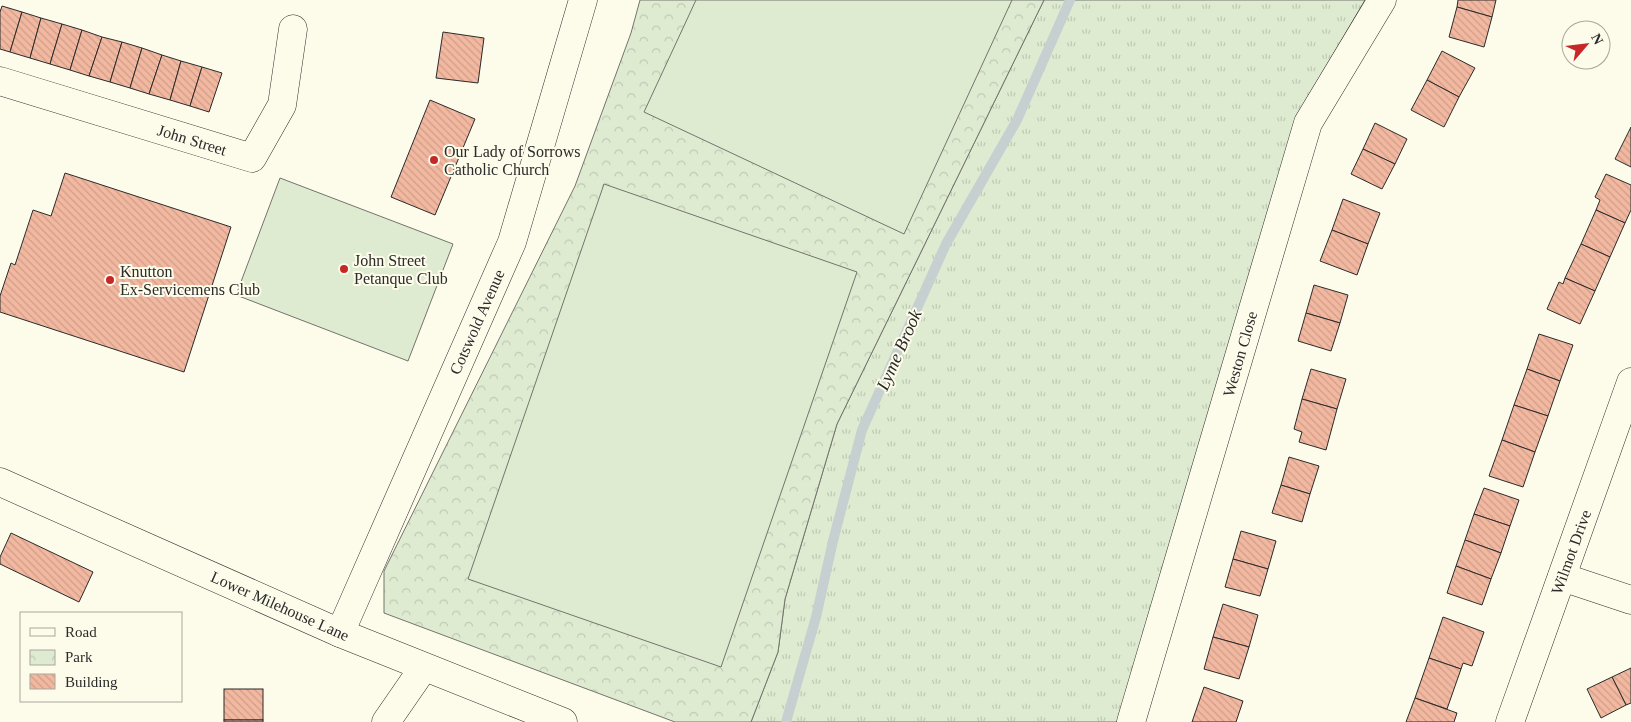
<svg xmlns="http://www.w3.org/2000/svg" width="1631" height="722" font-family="'Times New Roman',serif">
  <defs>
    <pattern id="grass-tufts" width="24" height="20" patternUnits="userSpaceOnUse" patternTransform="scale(1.25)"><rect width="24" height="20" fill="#deebd1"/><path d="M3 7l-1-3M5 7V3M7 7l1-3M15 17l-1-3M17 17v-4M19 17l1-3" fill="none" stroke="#bfcab4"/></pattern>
    <pattern id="park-crowns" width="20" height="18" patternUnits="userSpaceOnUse" patternTransform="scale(1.25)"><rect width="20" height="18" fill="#deebd1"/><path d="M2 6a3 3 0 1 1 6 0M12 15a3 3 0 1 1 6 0" fill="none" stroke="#bfcab4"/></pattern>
    <pattern id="building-back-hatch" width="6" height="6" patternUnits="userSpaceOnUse" patternTransform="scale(1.25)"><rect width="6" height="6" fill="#f2b8a0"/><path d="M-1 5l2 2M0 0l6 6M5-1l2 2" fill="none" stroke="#d09e8a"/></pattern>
  </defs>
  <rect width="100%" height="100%" fill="#fdfbea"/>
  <polygon fill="url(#grass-tufts)" stroke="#74746e" points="1044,0 1365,0 1305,102 1117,722 751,722 778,652 785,599 837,424"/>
  <polygon fill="url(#park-crowns)" stroke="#74746e" points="640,0 1044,0 837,424 785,599 778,652 751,722 675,722 384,613 384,571 575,186 631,33"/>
  <g fill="#deebd1" stroke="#74746e">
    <polygon points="696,0 1012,0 904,234 644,112"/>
    <polygon points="280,178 453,244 408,361 236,295"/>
    <polygon points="604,184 857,272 721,667 468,579"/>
  </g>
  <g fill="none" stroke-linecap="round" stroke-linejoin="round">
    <polyline stroke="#c7d0d0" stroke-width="10" points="786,722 816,617 833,541 862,430 946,244 1017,120 1070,0"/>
  </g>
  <g fill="url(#building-back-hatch)" stroke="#2b2b2b">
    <polygon points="1458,0 1496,0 1492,17 1457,7"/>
    <polygon points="2,6 22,12 10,52 0,49 0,12"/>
    <polygon points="1457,7 1492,17 1484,47 1449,37"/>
    <polygon points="22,12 41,18 30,58 10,52"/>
    <polygon points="41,18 62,24 50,64 30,58"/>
    <polygon points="62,24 82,30 70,70 50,64"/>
    <polygon points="82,30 102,37 89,76 70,70"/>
    <polygon points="443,32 484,38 478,83 436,78"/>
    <polygon points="102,37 122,42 110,82 89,76"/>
    <polygon points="122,42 142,48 130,88 110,82"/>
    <polygon points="142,48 162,55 149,94 130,88"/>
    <polygon points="1442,51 1475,68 1459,97 1427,80"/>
    <polygon points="162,55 181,61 170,100 149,94"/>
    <polygon points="181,61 202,67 190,106 170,100"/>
    <polygon points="202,67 222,73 209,112 190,106"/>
    <polygon points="1427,80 1459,97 1444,127 1411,110"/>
    <polygon points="430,100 475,119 435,215 391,197"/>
    <polygon points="1375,123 1407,139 1395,164 1363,149"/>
    <polygon points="1631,127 1631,167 1615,159"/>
    <polygon points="1363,149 1395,164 1382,189 1351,174"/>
    <polygon points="65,173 231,227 184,372 0,312 0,296 11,263 15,265 33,210 51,216"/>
    <polygon points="1606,174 1631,185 1631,210 1625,223 1596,210 1600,200 1595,197"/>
    <polygon points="1343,199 1380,213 1368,244 1332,230"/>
    <polygon points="1596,210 1625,223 1610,257 1581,244"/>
    <polygon points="1332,230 1368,244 1357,275 1320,261"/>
    <polygon points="1581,244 1610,257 1595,291 1565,278"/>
    <polygon points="1565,278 1595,291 1580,324 1547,309 1559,282 1563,284"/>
    <polygon points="1314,285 1348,295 1340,323 1306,313"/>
    <polygon points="1306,313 1340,323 1331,351 1298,341"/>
    <polygon points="1539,334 1573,345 1560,381 1527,369"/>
    <polygon points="1311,369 1346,379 1337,409 1302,399"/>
    <polygon points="1527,369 1560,381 1548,416 1514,405"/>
    <polygon points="1302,399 1337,409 1326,450 1299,442 1302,432 1294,429"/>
    <polygon points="1514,405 1548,416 1535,452 1502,440"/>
    <polygon points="1502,440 1535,452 1523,487 1489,476"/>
    <polygon points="1289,457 1319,466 1310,494 1281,485"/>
    <polygon points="1281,485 1310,494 1302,522 1272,513"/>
    <polygon points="1484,488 1519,500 1510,526 1474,514"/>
    <polygon points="1474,514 1510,526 1501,553 1465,540"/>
    <polygon points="1241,531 1276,541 1268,569 1233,559"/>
    <polygon points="11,533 93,572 79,602 0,564 0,557"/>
    <polygon points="1465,540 1501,553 1491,579 1456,566"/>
    <polygon points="1233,559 1268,569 1260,596 1225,587"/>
    <polygon points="1456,566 1491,579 1482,605 1447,593"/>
    <polygon points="1223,604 1258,615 1249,647 1213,637"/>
    <polygon points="1443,617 1484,632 1472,666 1463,663 1461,669 1429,658"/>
    <polygon points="1213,637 1249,647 1239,679 1204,669"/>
    <polygon points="1429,658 1461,669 1447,709 1415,698"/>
    <polygon points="1631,668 1631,703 1626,705 1612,677"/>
    <polygon points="1612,677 1626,705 1601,718 1587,689"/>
    <polygon points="1204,687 1243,701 1236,722 1192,722"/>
    <rect x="224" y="689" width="39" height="31"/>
    <polygon points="1415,698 1457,713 1454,722 1406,722"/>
    <rect x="224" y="720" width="39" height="2"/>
  </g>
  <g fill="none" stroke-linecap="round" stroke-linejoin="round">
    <g stroke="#2b2b2b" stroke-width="29">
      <g id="minor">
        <polyline points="0,81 252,158 282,105 293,29"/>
        <polyline points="1562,577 1631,600"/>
        <polyline points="340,633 512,242 583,0"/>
        <polyline points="386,722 424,667"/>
        <polyline points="1131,722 1308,123 1382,0"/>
        <polyline points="1510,722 1631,382"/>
      </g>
    </g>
    <g stroke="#2b2b2b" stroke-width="29">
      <polyline id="secondary" points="0,482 340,633 563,722"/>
    </g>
    <use href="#minor" stroke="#fdfbea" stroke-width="28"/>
    <use href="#secondary" stroke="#fdfbea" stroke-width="28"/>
  </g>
  <g fill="#c62828" stroke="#fdfbea" stroke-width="2">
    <circle cx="434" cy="160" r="5"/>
    <circle cx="344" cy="269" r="5"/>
    <circle cx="110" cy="280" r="5"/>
  </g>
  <g text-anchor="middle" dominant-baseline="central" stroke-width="4" stroke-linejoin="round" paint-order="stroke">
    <g font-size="16" fill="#2b2b2b" stroke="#fdfbea">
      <text transform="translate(192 140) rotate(17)">John Street</text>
      <text transform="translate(477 322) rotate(-66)">Cotswold Avenue</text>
      <text transform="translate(1240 354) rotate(-74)">Weston Close</text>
      <text transform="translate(1571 552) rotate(-70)">Wilmot Drive</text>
      <text transform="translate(280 606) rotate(24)">Lower Milehouse Lane</text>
    </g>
    <g font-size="16" fill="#2b2b2b" stroke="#fdfbea" text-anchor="start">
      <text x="444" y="151">Our Lady of Sorrows<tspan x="444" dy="18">Catholic Church</tspan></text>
      <text x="354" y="260">John Street<tspan x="354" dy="18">Petanque Club</tspan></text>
      <text x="120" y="271">Knutton<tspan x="120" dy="18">Ex-Servicemens Club</tspan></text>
    </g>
    <g font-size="18" font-style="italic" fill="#2b2b2b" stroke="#fdfbea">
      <text transform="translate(899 350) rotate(-66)">Lyme Brook</text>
    </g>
  </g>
  <rect x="20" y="612" width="162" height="90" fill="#fdfbea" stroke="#a9a89e"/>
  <rect x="30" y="628" width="25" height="8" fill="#fdfbea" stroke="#a9a89e"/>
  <text x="65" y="637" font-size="15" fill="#2b2b2b">Road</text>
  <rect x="30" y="650" width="25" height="15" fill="url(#park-crowns)" stroke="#a9a89e"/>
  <text x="65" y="662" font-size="15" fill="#2b2b2b">Park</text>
  <rect x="30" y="674" width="25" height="15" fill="url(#building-back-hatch)" stroke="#a9a89e"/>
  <text x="65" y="687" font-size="15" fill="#2b2b2b">Building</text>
  <g transform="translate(1586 45) rotate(62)"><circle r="24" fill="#fdfbea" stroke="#a9a89e"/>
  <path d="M0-4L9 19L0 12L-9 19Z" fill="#c62828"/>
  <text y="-8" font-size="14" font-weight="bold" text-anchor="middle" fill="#2b2b2b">N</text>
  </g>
</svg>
